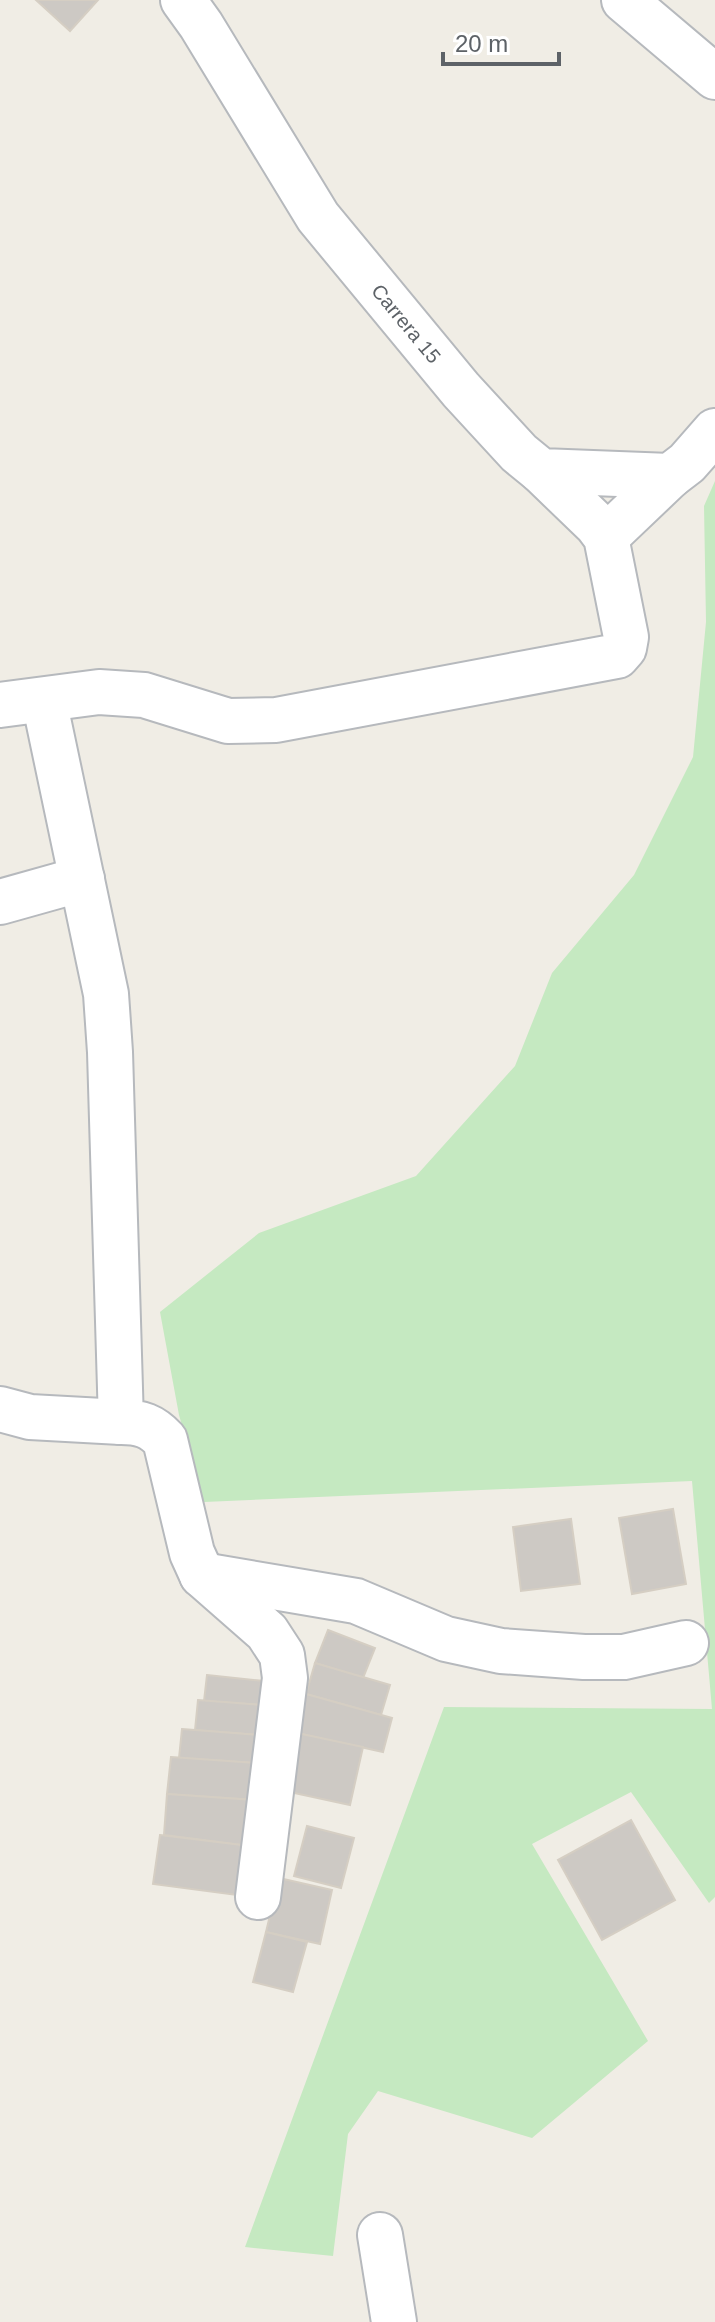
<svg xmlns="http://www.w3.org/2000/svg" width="715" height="2322" font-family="Arial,sans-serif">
  <rect width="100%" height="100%" fill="#f0ede5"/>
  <polygon fill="#c5e9c1" points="715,481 715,1897 709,1903 631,1792 532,1844 648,2041 532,2138 378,2091 348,2134 333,2256 245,2247 444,1707 712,1709 692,1481 204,1502 179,1415 160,1312 259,1233 416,1176 515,1066 552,973 634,875 693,757 706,622 704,506"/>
  <g fill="#cdc9c4" stroke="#d5cec3" stroke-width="2">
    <polygon points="36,0 98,0 70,31"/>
    <polygon points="673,1509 686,1584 632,1594 619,1518"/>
    <polygon points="571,1519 580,1584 521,1591 513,1527"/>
    <polygon points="328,1630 375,1648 363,1678 315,1663"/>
    <polygon points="315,1663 390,1685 381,1715 306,1694"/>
    <polygon points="207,1675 264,1681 262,1705 204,1701"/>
    <polygon points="306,1694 392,1718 383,1752 297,1733"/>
    <polygon points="198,1700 262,1705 259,1735 195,1730"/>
    <polygon points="182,1729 259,1735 257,1763 179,1758"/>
    <polygon points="297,1733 363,1747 350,1805 285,1791"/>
    <polygon points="171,1757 257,1763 254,1800 167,1794"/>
    <polygon points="167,1794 254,1800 250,1846 164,1835"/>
    <polygon points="631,1820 675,1900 602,1940 558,1860"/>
    <polygon points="307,1826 354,1838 341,1888 294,1876"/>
    <polygon points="160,1835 250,1846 244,1896 153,1884"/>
    <polygon points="279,1878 332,1890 320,1944 266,1932"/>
    <polygon points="266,1932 307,1942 293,1992 253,1982"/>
  </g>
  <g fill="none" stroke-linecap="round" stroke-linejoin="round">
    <g stroke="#b6b9bd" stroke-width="48">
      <g id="minor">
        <path id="s1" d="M 183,0 L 201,25 L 318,217 L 461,390 L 519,453 L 541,471 L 670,476 L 687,463 L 715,431"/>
        <polyline points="624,0 715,77"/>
        <polyline points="606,537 670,476"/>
        <path d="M 44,700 L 106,994 L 110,1052 L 121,1422 C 141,1422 152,1426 165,1440 L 192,1553 L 202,1575 L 267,1632 L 282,1655 L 285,1678 L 258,1897"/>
        <polyline points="0,705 99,692 144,695 228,721 276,720 617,656 624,648 626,637 606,537 597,525 541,471"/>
        <polyline points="0,902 82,879"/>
        <polyline points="0,1409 30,1417 121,1422"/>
        <polyline points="202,1575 356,1601 446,1639 501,1651 584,1657 624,1657 686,1643"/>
        <polyline points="380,2235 394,2322"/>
      </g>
    </g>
    <use href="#minor" stroke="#fff" stroke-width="44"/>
  </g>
  <g text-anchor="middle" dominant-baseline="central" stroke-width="7" stroke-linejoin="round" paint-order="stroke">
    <g font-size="20" fill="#5d6267" stroke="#fff">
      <text stroke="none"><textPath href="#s1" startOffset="394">Carrera 15</textPath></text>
    </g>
  </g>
  <path d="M443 52v12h116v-12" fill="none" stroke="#5d6267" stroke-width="4"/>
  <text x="455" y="52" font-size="24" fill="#5d6267" stroke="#ffffff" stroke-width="6" paint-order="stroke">20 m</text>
</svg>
